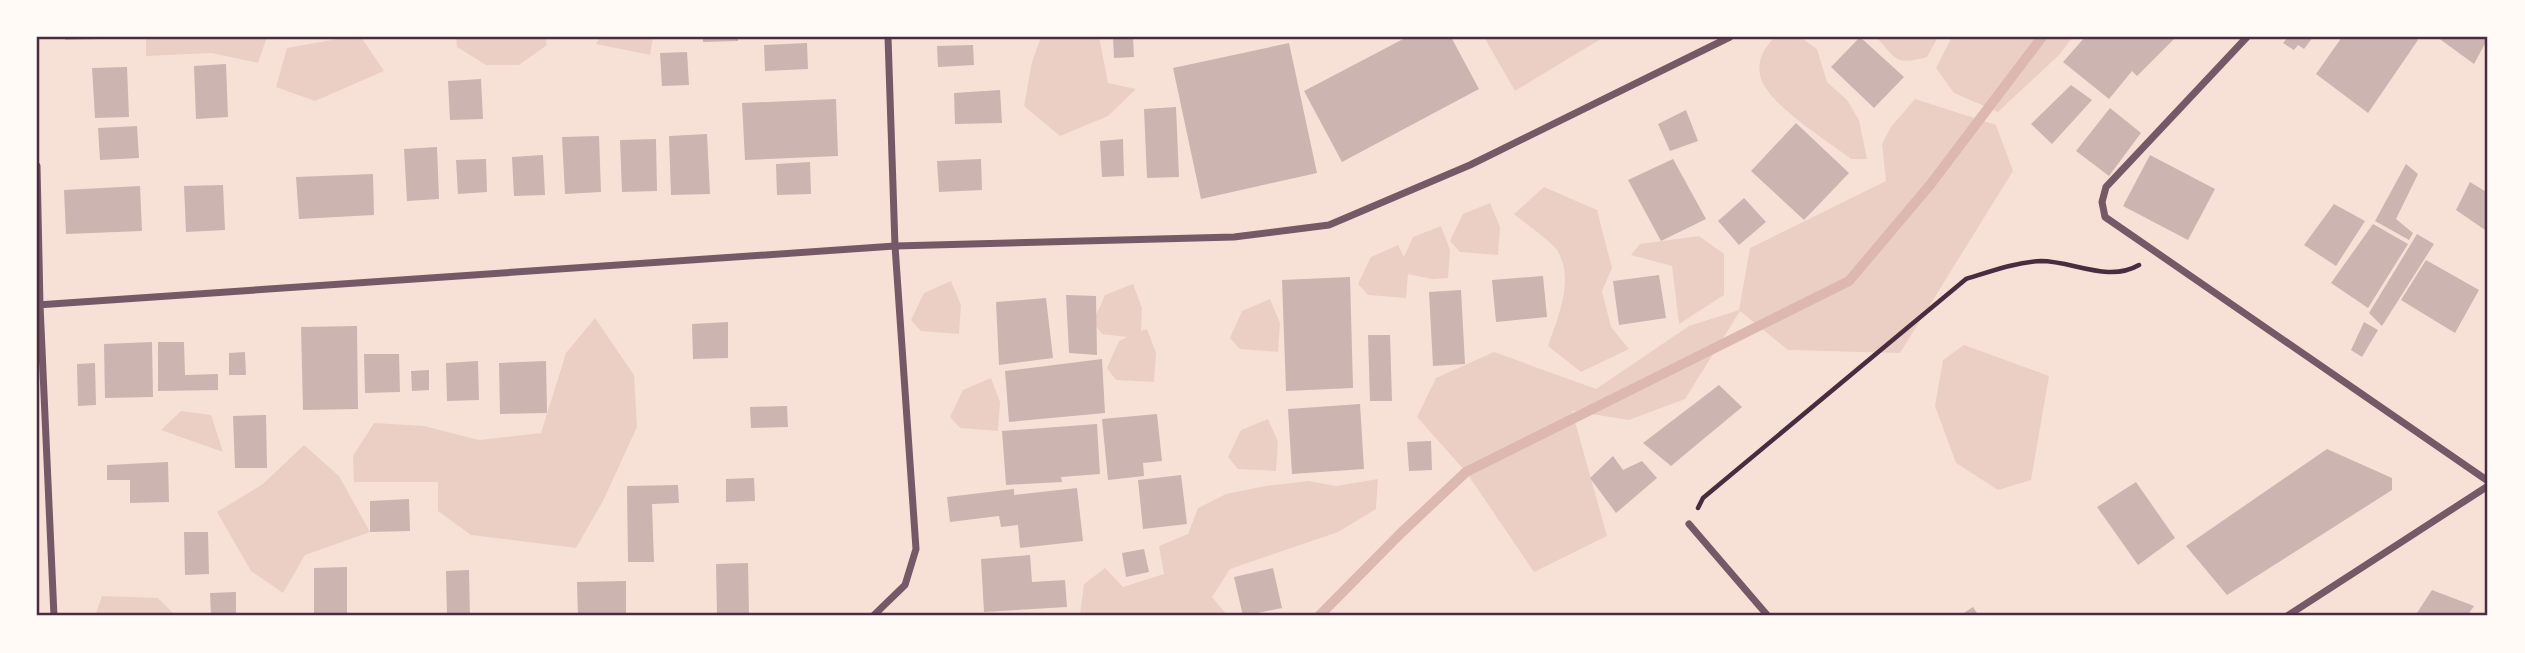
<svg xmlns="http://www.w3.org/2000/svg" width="2525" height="653" font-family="'Nunito Sans',sans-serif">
  <rect width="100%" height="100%" fill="#f7e1d7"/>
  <g fill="#ebcfc5">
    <polygon points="146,37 267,37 258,63 212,53 146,56"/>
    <polygon points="348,37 361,37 384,71 315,101 276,87 287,48"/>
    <polygon points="456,37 545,37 547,45 519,65 486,65 457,47"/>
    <polygon points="600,37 653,37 650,55 596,44"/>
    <polygon points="1041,37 1099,37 1108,83 1136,89 1108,116 1060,136 1024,106 1032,62"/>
    <polygon points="1484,37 1604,37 1515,91"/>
    <path d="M 1775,37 L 1800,37 L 1817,49 L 1827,82 L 1847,100 L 1859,120 L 1867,159 L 1851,159 C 1829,142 1765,103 1760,75 C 1757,59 1765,47 1775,37 Z"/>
    <path d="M 1876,37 L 1938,37 L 1927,57 C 1894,66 1897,59 1876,37 Z"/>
    <polygon points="1952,37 2073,37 2059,55 1998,112 1954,93 1936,68"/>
    <polygon points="1915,99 1996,125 2013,171 1900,353 1788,350 1740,311 1685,399 1629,420 1572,411 1607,536 1534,572 1466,472 1417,417 1436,378 1494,352 1596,389 1689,326 1739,310 1750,248 1886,181 1882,144 1891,127"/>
    <path d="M 1544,187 L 1597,210 L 1612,268 L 1602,291 L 1611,327 L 1629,349 L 1581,372 L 1548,346 C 1558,317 1575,279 1557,250 C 1551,241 1523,222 1514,214 Z"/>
    <polygon points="1490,203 1500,227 1498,255 1460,252 1450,241 1463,214"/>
    <polygon points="1441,226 1450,250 1448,278 1432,279 1408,274 1406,298 1368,295 1358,284 1371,257 1398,245 1404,257 1413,237"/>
    <polygon points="1699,236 1724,254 1724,295 1679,324 1672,266 1631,255 1640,244"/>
    <polygon points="951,281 961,305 959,334 921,331 911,320 924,293"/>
    <polygon points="1133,284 1142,308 1141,331 1147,329 1156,353 1154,382 1116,380 1107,368 1119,341 1127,337 1102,334 1093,322 1105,295"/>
    <polygon points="1270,299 1280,323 1278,352 1240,349 1230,338 1242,311"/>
    <polygon points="595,318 634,375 637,427 603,501 576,548 471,535 438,511 438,482 354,482 353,456 374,423 424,426 479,440 541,433 566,353"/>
    <polygon points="1964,345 2049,376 2031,480 1998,490 1956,463 1935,406 1943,360"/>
    <polygon points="991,378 1000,402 998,431 960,428 950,417 963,390"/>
    <polygon points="181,411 211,415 223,452 161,430"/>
    <polygon points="1268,419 1278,442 1276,471 1238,469 1228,457 1241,430"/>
    <polygon points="304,445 339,476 370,532 305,555 283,593 251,571 217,512 263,484"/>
    <polygon points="1378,479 1376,509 1338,532 1230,569 1212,597 1228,616 1071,616 1080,614 1084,584 1105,568 1123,587 1164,574 1159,546 1188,534 1198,508 1226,494 1265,486 1309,481 1336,486"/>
    <polygon points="102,596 158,598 176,616 95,616"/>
  </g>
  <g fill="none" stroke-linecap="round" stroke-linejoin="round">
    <polyline stroke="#dcb8b0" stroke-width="10" points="1319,616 1401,533 1466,472 1849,281 1930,185 2042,37"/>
  </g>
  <g fill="#ccb4b1">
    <polygon points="65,37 99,37 99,39 65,40"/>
    <polygon points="703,37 738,37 738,41 703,42"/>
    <polygon points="1113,37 1133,37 1134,57 1114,58"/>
    <polygon points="1407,37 1451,37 1479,89 1342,162 1304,91"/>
    <polygon points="1860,37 1904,77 1874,108 1831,67"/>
    <polygon points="2085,37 2176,37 2137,76 2132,71 2109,99 2063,62"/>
    <polygon points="2288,37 2313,37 2304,49 2298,45 2294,50 2283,43"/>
    <polygon points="2342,37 2414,37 2418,40 2368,113 2316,74"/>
    <polygon points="2437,37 2488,37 2488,38 2474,64"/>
    <polygon points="807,43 808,69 765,71 764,45"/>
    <polygon points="1289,43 1317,173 1201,199 1173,68"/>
    <polygon points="973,45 974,65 938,67 937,46"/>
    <polygon points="687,52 689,85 662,86 660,53"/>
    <polygon points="226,64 228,117 196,119 194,66"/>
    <polygon points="127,67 129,117 95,118 92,68"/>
    <polygon points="481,79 483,119 450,120 448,81"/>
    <polygon points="2071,85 2092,100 2052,144 2031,124"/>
    <polygon points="1000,90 1002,123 955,124 954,93"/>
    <polygon points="836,99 838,156 745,160 742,103"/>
    <polygon points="1176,107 1179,177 1147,178 1144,109"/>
    <polygon points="2110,108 2141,133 2109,176 2076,151"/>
    <polygon points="1686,110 1698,141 1670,151 1658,124"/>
    <polygon points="1796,123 1849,173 1804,220 1751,171"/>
    <polygon points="137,126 139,158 100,160 98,128"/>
    <polygon points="707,134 710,194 671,195 669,136"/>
    <polygon points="599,136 601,192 565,194 562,137"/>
    <polygon points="656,139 657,191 622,192 620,140"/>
    <polygon points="1123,139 1124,176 1102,177 1100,141"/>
    <polygon points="437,147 439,199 407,201 404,149"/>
    <polygon points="543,155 545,195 514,196 512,157"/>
    <polygon points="2150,155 2215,189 2188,240 2123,206"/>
    <polygon points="486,159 487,192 458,194 456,160"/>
    <polygon points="981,159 982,190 939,192 937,161"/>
    <polygon points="1673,159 1706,219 1661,241 1628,180"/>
    <polygon points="810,162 811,194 777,195 776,164"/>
    <polygon points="2406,164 2418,174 2396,219 2413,233 2409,240 2375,221"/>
    <polygon points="373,174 374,215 299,219 296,177"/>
    <polygon points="2470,182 2488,193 2488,232 2456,210"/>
    <polygon points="223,185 225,230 186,232 184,186"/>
    <polygon points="140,186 142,231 66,234 64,190"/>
    <polygon points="1744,198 1766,222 1739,245 1718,221"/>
    <polygon points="2334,204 2365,221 2336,266 2304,245"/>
    <polygon points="2373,224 2408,244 2368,308 2331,283"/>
    <polygon points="2417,234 2434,244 2382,326 2369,313"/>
    <polygon points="2426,260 2479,290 2455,333 2401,300"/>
    <polygon points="1659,275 1666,318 1619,325 1613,281"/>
    <polygon points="1543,276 1547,317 1496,322 1492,280"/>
    <polygon points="1350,277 1353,388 1286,391 1282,280"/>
    <polygon points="1461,290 1465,364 1433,366 1429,292"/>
    <polygon points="1066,295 1096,296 1097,355 1069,353"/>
    <polygon points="1046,298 1053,358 999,365 996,302"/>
    <polygon points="728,322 728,358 693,359 692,324"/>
    <polygon points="2364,322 2378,330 2362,357 2351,350"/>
    <polygon points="357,326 358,409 303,410 301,327"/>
    <polygon points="1368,335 1390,335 1392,401 1370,401"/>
    <polygon points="152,342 153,397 105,398 104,344"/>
    <polygon points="158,342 184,342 185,375 218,374 218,390 158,391"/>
    <polygon points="245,352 246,375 229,375 229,353"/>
    <polygon points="364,354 399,354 400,392 365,393"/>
    <polygon points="1102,359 1105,413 1009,422 1005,371"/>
    <polygon points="478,361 479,400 447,401 446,363"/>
    <polygon points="546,361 547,413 500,414 499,363"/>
    <polygon points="95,363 96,405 78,406 77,364"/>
    <polygon points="429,370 429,390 412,391 411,371"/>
    <polygon points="1719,385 1742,407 1671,466 1643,443"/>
    <polygon points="1360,404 1364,469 1292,474 1288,409"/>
    <polygon points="787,406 788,427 751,428 750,407"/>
    <polygon points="1157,414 1162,461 1143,463 1144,476 1108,480 1102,419"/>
    <polygon points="266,415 267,468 235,468 233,416"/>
    <polygon points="1097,424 1100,474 1061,477 1062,482 1006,485 1002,431"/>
    <polygon points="1431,441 1432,470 1409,471 1407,442"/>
    <polygon points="2327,449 2392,478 2392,490 2227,595 2186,546"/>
    <polygon points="1613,456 1623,470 1642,461 1657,478 1616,513 1590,478"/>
    <polygon points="168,462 169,502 130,503 130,480 107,480 107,465"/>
    <polygon points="1181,475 1187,524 1143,529 1138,480"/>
    <polygon points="754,478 755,501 726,502 726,479"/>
    <polygon points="2136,482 2175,538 2138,565 2097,507"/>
    <polygon points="678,485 679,503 652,504 654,562 628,562 627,486"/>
    <polygon points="1077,488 1083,541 1020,548 1018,525 1001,527 999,516 950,522 947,497 1014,489 1014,495"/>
    <polygon points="409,499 410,531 370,532 370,501"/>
    <polygon points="184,532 208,532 209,574 185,575"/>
    <polygon points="1144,549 1149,572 1126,577 1122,553"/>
    <polygon points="1030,555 1032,582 1065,580 1067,607 984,612 981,559"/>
    <polygon points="748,563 749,616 717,616 716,564"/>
    <polygon points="347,567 347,616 314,616 314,568"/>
    <polygon points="1273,568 1282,608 1243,616 1234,577"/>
    <polygon points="469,570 470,616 447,616 446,571"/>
    <polygon points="626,581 626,616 578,616 577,582"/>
    <polygon points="2432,590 2474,606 2467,616 2415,616"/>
    <polygon points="236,592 236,616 211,616 210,593"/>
    <polygon points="1973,607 1979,616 1959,616"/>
  </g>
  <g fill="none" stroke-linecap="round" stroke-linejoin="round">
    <path stroke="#4a2c40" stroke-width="4.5" d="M 1698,508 L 1703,498 L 1966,279 C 1989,272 2016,262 2041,261 C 2073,261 2108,283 2139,265"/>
    <g stroke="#755966" stroke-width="7">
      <polyline points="2247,37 2106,187 2102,202 2105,217 2488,481"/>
      <polyline points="37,166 40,305 54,616"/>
      <polyline points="37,305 895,246 1234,237 1329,225 1470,165 1730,37"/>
      <polyline points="1689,524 1768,616"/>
      <polyline points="873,616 905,585 916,549 895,246 888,37"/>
      <polyline points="2287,616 2488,486"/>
    </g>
  </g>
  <rect width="2525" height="653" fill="none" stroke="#fffaf5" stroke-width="77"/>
  <rect x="38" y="38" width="2448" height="576" fill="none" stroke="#4a2c40" stroke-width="2.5"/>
</svg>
